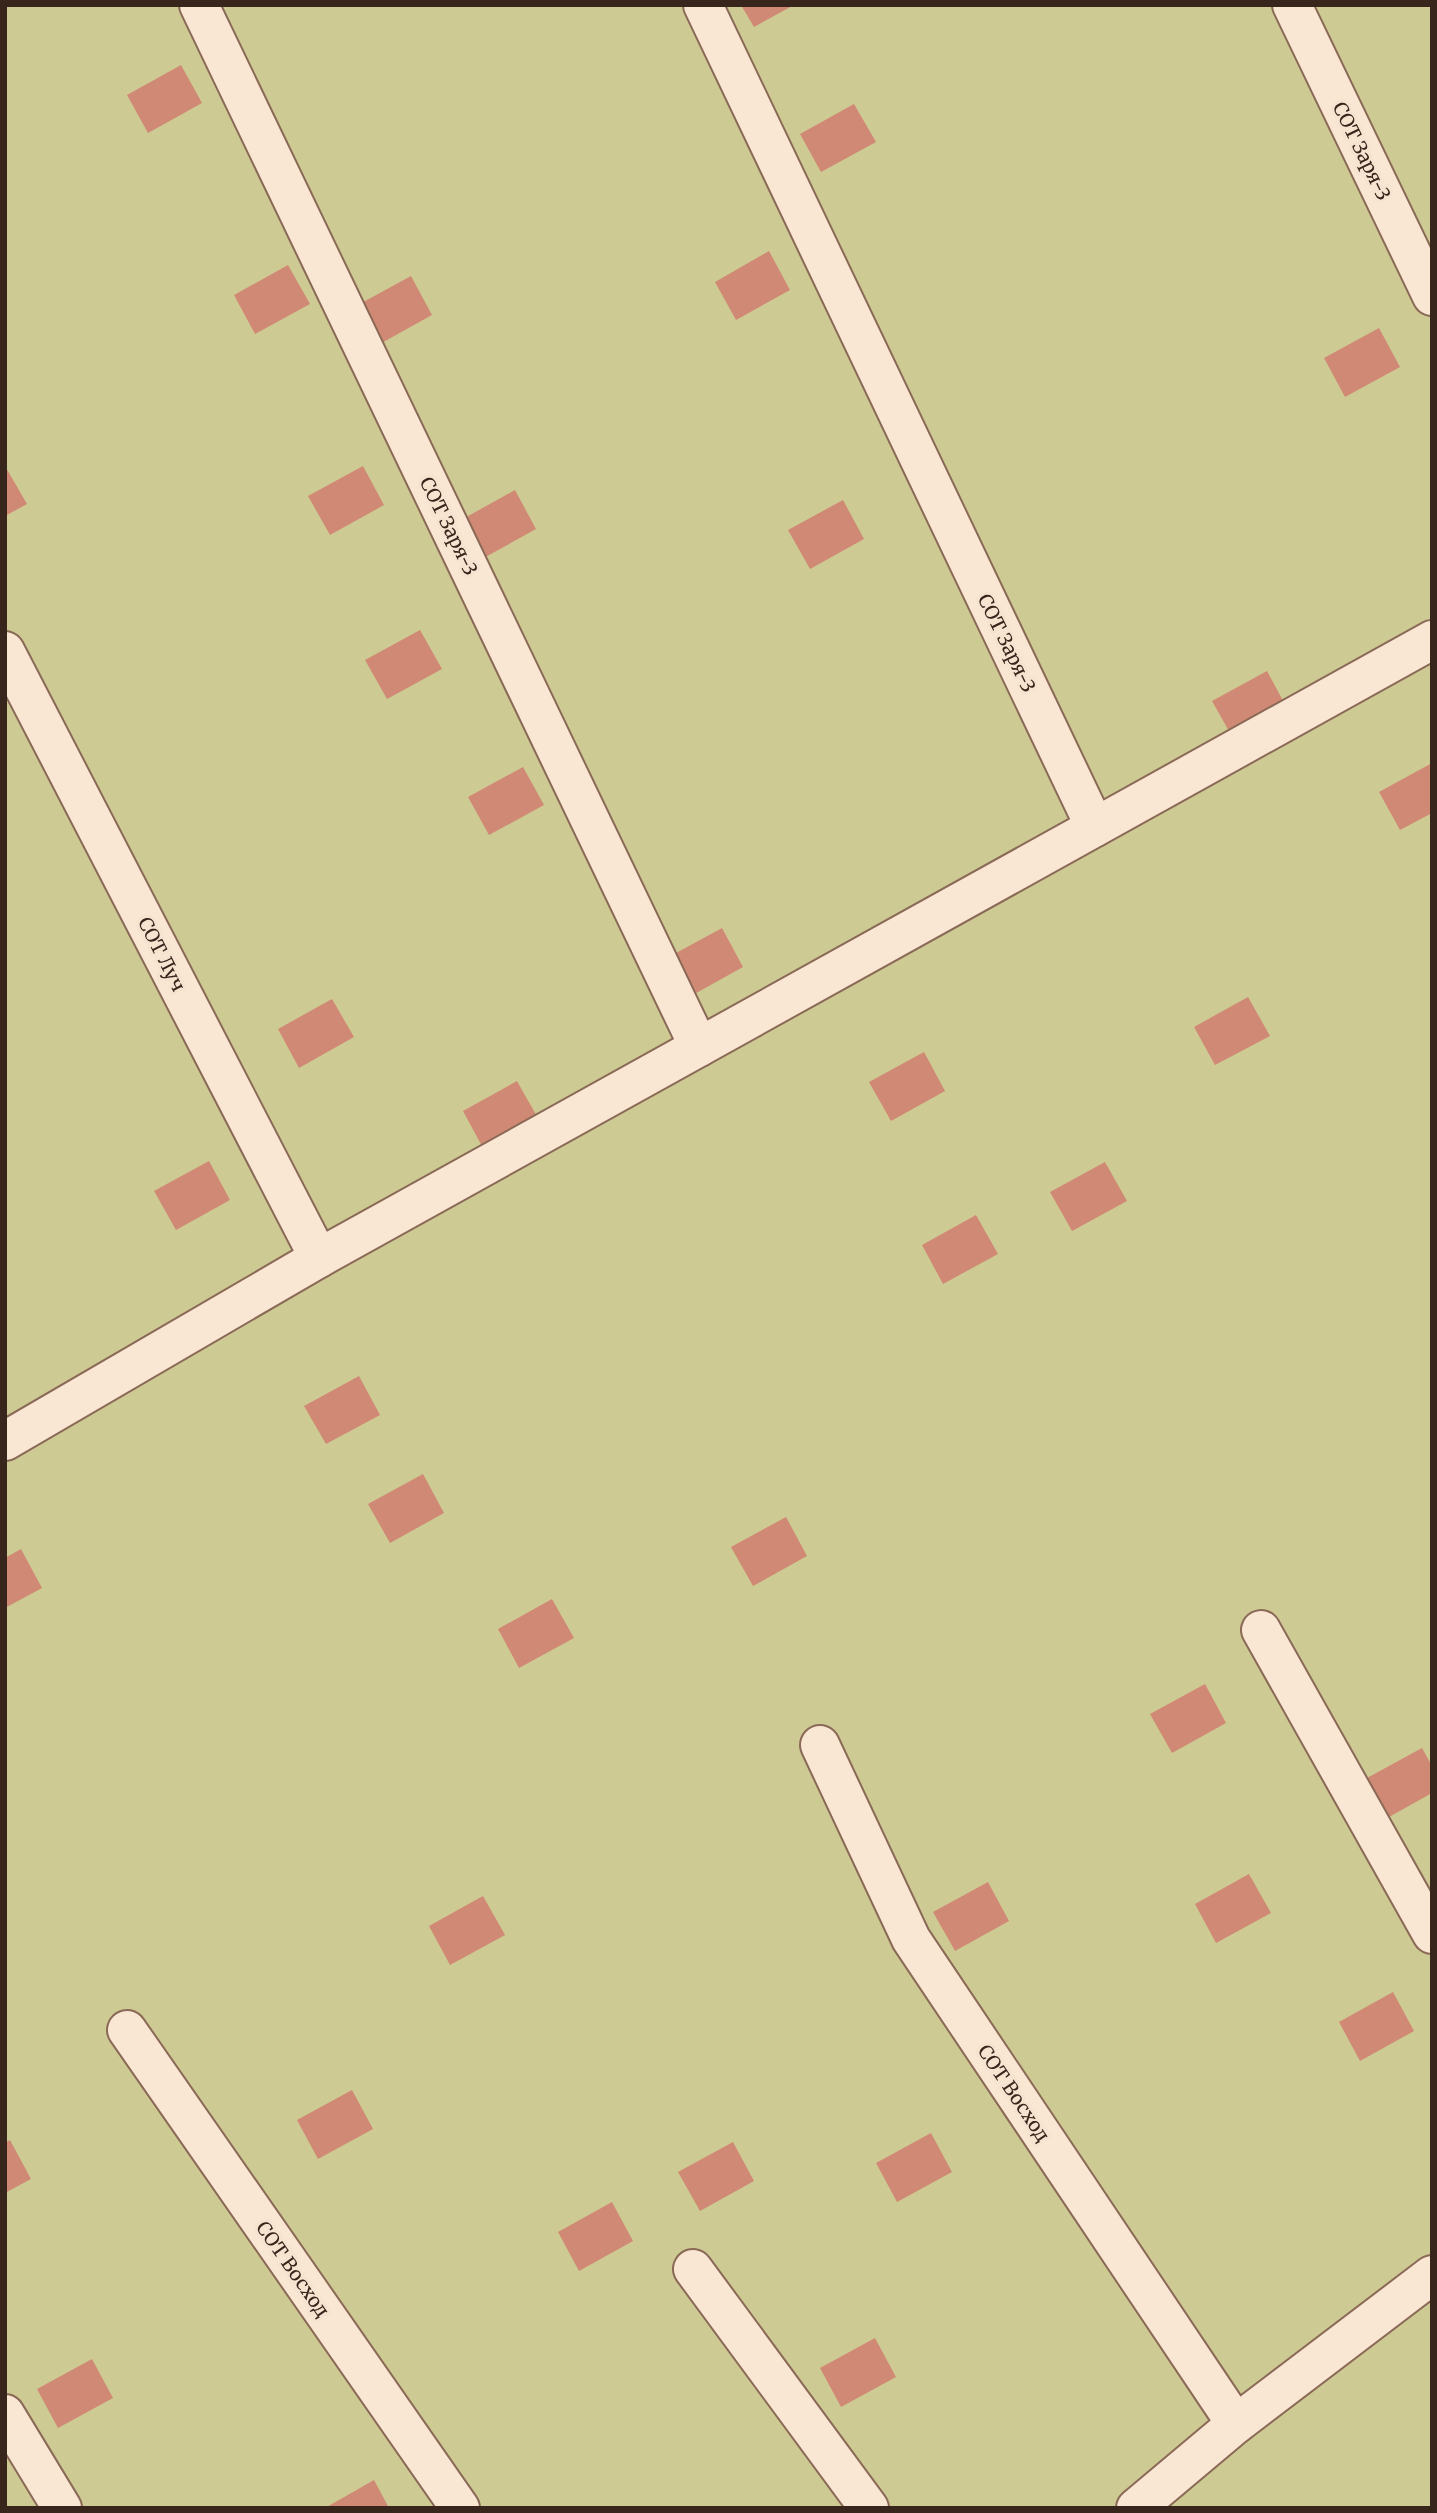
<svg xmlns="http://www.w3.org/2000/svg" width="1437" height="2513" font-family="Merriweather,serif">
  <rect width="100%" height="100%" fill="#f0d9c0"/>
  <rect fill="#ceca93" x="5" y="5" width="1427" height="2503"/>
  <g fill="#d08974">
    <polygon points="741,5 794,5 754,27"/>
    <polygon points="181,65 202,103 148,133 127,95"/>
    <polygon points="854,104 876,142 821,172 800,134"/>
    <polygon points="769,251 790,290 736,320 715,282"/>
    <polygon points="288,265 310,304 255,334 234,295"/>
    <polygon points="411,276 432,315 378,345 356,306"/>
    <polygon points="1379,328 1400,367 1345,397 1324,358"/>
    <polygon points="5,466 27,504 5,516"/>
    <polygon points="363,466 384,505 330,535 308,496"/>
    <polygon points="515,490 536,529 482,559 461,520"/>
    <polygon points="843,500 864,539 810,569 788,530"/>
    <polygon points="420,630 442,669 387,699 365,660"/>
    <polygon points="1267,671 1288,710 1234,740 1212,701"/>
    <polygon points="1432,763 1432,813 1400,830 1379,792"/>
    <polygon points="523,767 544,805 489,835 468,797"/>
    <polygon points="722,928 743,967 689,997 667,958"/>
    <polygon points="1248,997 1270,1036 1215,1065 1194,1027"/>
    <polygon points="332,999 354,1037 299,1068 278,1029"/>
    <polygon points="924,1052 945,1091 891,1121 869,1082"/>
    <polygon points="517,1081 539,1120 484,1150 463,1111"/>
    <polygon points="209,1161 230,1200 176,1230 154,1191"/>
    <polygon points="1105,1162 1127,1201 1072,1231 1050,1192"/>
    <polygon points="976,1215 998,1254 943,1284 922,1245"/>
    <polygon points="359,1376 380,1415 326,1444 304,1406"/>
    <polygon points="423,1474 444,1513 390,1543 368,1504"/>
    <polygon points="786,1517 807,1556 753,1586 731,1547"/>
    <polygon points="21,1549 42,1588 5,1608 5,1558"/>
    <polygon points="552,1599 574,1638 519,1668 498,1629"/>
    <polygon points="1205,1684 1226,1723 1172,1753 1150,1714"/>
    <polygon points="1422,1748 1432,1766 1432,1793 1389,1817 1367,1778"/>
    <polygon points="1249,1874 1271,1913 1216,1943 1195,1904"/>
    <polygon points="988,1882 1009,1921 955,1951 933,1912"/>
    <polygon points="483,1896 505,1935 450,1965 429,1926"/>
    <polygon points="1393,1992 1414,2031 1360,2061 1339,2022"/>
    <polygon points="352,2090 373,2129 318,2159 297,2120"/>
    <polygon points="931,2133 952,2172 897,2202 876,2163"/>
    <polygon points="10,2140 31,2179 5,2193 5,2143"/>
    <polygon points="733,2142 754,2181 700,2211 678,2172"/>
    <polygon points="612,2202 633,2241 579,2271 558,2232"/>
    <polygon points="875,2338 896,2377 841,2407 820,2368"/>
    <polygon points="92,2359 113,2398 58,2428 37,2389"/>
    <polygon points="374,2480 389,2508 325,2508"/>
  </g>
  <g fill="none" stroke-linecap="round" stroke-linejoin="round">
    <g stroke="#8a6957" stroke-width="42">
      <g id="street">
        <polyline points="199,5 699,1047"/>
        <polyline points="703,5 1095,827"/>
        <polyline points="1292,5 1432,296"/>
        <polyline points="5,651 319,1258"/>
        <polyline points="5,1441 319,1258 1432,640"/>
        <polyline points="1261,1630 1432,1934"/>
        <polyline points="820,1745 911,1939 1236,2424"/>
        <polyline points="127,2030 460,2508"/>
        <polyline points="693,2269 869,2508"/>
        <polyline points="5,2414 62,2508"/>
        <polyline points="1136,2508 1236,2424 1432,2275"/>
      </g>
    </g>
    <use href="#street" stroke="#fae7d3" stroke-width="38"/>
  </g>
  <g text-anchor="middle" dominant-baseline="central" stroke-width="7" stroke-linejoin="round" paint-order="stroke">
    <g font-size="19" fill="#38251c" stroke="#f7e4d0">
      <text transform="translate(1362 151) rotate(64)">СОТ Заря-3</text>
      <text transform="translate(449 526) rotate(64)">СОТ Заря-3</text>
      <text transform="translate(1007 643) rotate(64)">СОТ Заря-3</text>
      <text transform="translate(162 954) rotate(63)">СОТ Луч</text>
      <text transform="translate(1014 2093) rotate(56)">СОТ Восход</text>
      <text transform="translate(293 2269) rotate(55)">СОТ Восход</text>
    </g>
  </g>
  <rect width="1437" height="2513" fill="none" stroke="#38251c" stroke-width="14"/>
</svg>
